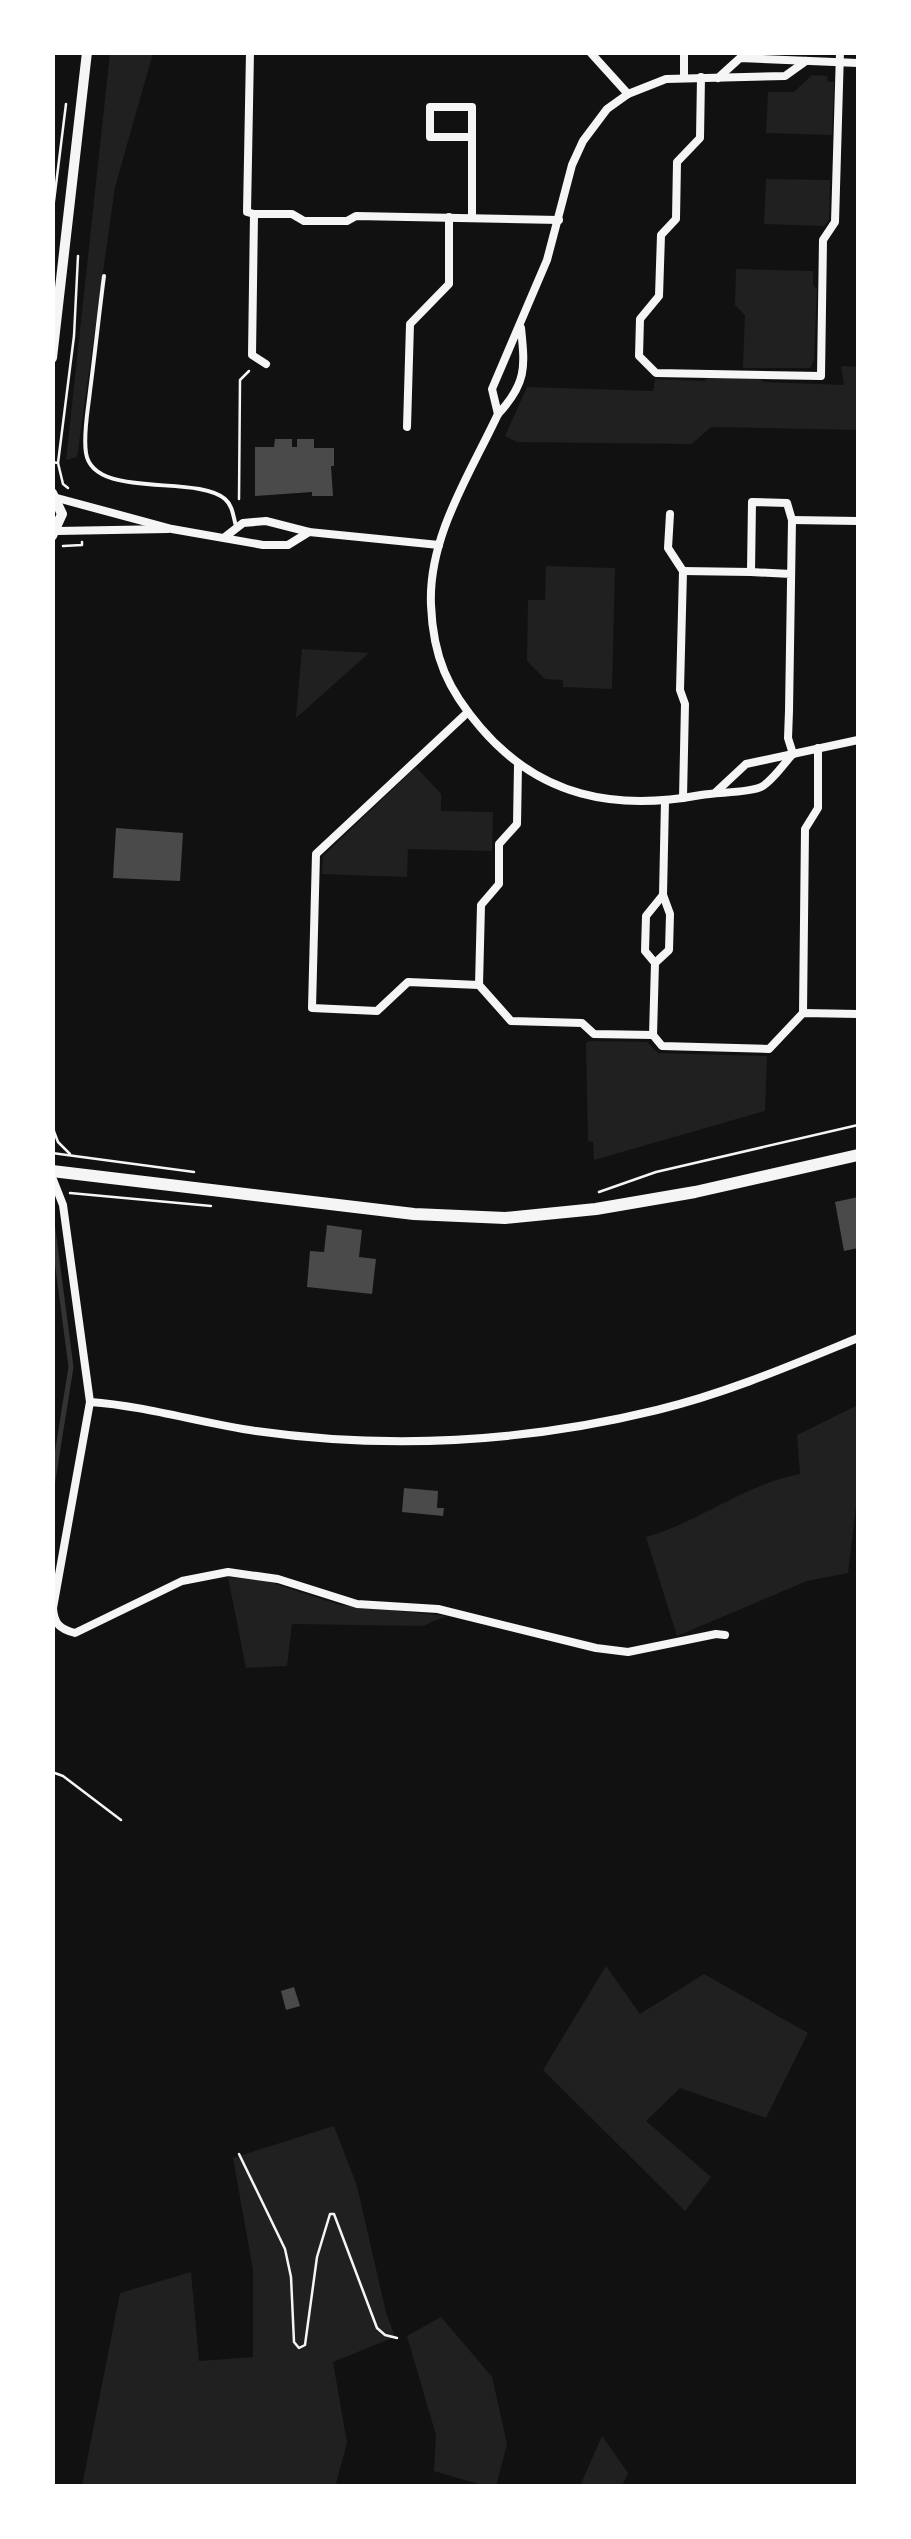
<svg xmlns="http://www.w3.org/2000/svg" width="911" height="2539" font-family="'Asap Condensed',sans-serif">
  <rect width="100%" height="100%" fill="#111"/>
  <g fill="#202020">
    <polygon points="110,53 153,53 115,187 77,457 66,460"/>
    <polygon points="812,75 827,76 828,82 834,82 832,135 766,133 768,92 794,92"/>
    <polygon points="766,179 830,180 829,220 824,226 764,224"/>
    <polygon points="736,269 813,271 813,285 817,289 814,360 810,368 743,368 745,315 735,305"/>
    <polygon points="841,366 858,367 858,430 711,427 692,444 517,442 505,436 527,387 653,391 655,379 704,381 710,376 758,377 764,382 844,385"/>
    <polygon points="546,566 615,568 612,689 563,687 563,680 545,679 527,661 528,600 545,600"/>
    <polygon points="302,649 369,653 296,718"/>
    <polygon points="416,767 441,794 441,811 493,812 492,851 408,849 407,877 322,874 323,856"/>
    <polygon points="589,1041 647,1042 658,1053 767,1056 765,1111 594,1160 593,1142 588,1141 586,1043"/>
    <path d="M 858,1405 L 858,1489 L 848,1573 L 807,1581 L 677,1636 L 646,1537 C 700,1522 745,1484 800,1474 L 797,1435 Z"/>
    <polygon points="228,1577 263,1580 340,1605 446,1616 423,1626 292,1624 287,1666 246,1668"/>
    <polygon points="606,1966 640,2014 704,1974 808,2033 766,2118 680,2088 646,2121 711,2177 685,2211 543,2070"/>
    <polygon points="334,2126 357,2186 386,2312 395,2337 333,2362 347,2443 336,2483 344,2486 82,2486 120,2293 191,2272 199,2361 253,2357 253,2270 233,2158"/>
    <polygon points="441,2317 492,2377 507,2444 496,2486 485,2486 434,2471 436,2435 407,2336"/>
    <polygon points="602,2436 628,2473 622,2486 580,2486"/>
  </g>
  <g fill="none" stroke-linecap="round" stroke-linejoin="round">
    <polyline stroke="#333" stroke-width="5" points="52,1222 71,1367 52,1486"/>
  </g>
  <g fill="#4a4a4a">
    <polygon points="275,439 292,439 292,447 297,447 297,439 314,439 314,448 334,448 334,466 331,466 333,496 312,496 312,492 255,496 255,447 274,447"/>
    <polygon points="116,828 183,833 180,881 113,878"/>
    <polygon points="858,1197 858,1248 844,1251 835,1202"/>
    <polygon points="327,1225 362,1230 359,1257 376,1259 372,1294 307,1287 310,1251 324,1252"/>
    <polygon points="404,1488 438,1491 437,1508 444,1508 443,1516 402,1512"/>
    <polygon points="294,1987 300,2006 286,2010 281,1991"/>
  </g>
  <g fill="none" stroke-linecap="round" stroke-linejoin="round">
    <g stroke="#f5f5f5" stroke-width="2.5">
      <polyline points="52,217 66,104"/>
      <polyline points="52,462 58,463 63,484 68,488"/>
      <polyline points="58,463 74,336 78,256"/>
      <polyline points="239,499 240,380 249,371"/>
      <polyline points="63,546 82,545 82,542"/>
      <polyline points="52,1126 58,1142 70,1154"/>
      <polyline points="52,1153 194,1172"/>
      <polyline points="599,1192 656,1172 858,1125"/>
      <polyline points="70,1193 211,1206"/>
      <polyline points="52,1772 63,1776 121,1820"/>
      <polyline points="239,2154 285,2249 291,2277 294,2342 299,2348 305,2345 317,2257 330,2214 334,2214 377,2328 385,2335 397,2338"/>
    </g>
    <path stroke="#f5f5f5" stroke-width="4" d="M 104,276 C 99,314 95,353 90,391 C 88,410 83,434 86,453 C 93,500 197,474 225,499 C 233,506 233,516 236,526"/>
    <g stroke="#f5f5f5" stroke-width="8">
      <polyline points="250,52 247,212 254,214 252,355 266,364"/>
      <polyline points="590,52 628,94"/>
      <polyline points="701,77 700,138 677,162 676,219 661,235 659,296 640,319 639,356 656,373 821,376 823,240 835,222 840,52"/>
      <polyline points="684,78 684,52"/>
      <polyline points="718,78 740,58 858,63"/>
      <polyline points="254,214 292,214 304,221 347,221 356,216 559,220"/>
      <polyline points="472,218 472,107 430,107 430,137 472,137"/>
      <path d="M 521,328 C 525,367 527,383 498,414 C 470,474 428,537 431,605 C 433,657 448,690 481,728 C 540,797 615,811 701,795 C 716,792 749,793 761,787 C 773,781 784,763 793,754"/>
      <polyline points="498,414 492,389 547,260 572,165 583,141 607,109 628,94 666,79 785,76 806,61"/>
      <polyline points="407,427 410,324 449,284 449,217"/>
      <polyline points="57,498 172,529 263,545 288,545 309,532"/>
      <polyline points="670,514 668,548 683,571 680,690 685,704 683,798"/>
      <polyline points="792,520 858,521"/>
      <polyline points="57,531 168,529"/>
      <polyline points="225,537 243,523 266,521 309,532 439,545"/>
      <polyline points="683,571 751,572"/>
      <polyline points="791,574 751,572 752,502 787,503 792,520 789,711 788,738 793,754"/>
      <polyline points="468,712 316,854 312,1008 377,1011 408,982 479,985 511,1021 582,1023 594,1034 653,1035 662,1046 769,1049 803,1013 858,1014"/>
      <polyline points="716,792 746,764 858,740"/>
      <polyline points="655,963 645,951 646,916 663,895"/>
      <polyline points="479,985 481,905 499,884 499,844 517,824 518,765"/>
      <polyline points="803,1013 805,829 818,808 818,748"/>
      <polyline points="653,1035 655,963 669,950 670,914 663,895 665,801"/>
      <path d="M 52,1177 L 63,1205 L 90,1402 L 53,1608 C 54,1624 60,1629 75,1633 L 182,1581 L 228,1572 L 278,1579 L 357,1604 L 438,1609 L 596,1648 L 628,1652 L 716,1634 L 725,1635"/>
      <path d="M 90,1402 C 147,1406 200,1423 256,1431 C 390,1450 526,1442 657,1410 C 727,1393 792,1365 858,1338"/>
    </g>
    <g stroke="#f5f5f5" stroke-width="10">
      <polyline points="52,358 87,52"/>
      <polyline points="52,493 62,514 52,536"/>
    </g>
    <polyline stroke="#f5f5f5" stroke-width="12" points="52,1171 414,1214 505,1218 596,1209 695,1192 858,1155"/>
  </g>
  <rect width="911" height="2539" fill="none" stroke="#ffffff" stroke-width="110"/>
</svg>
